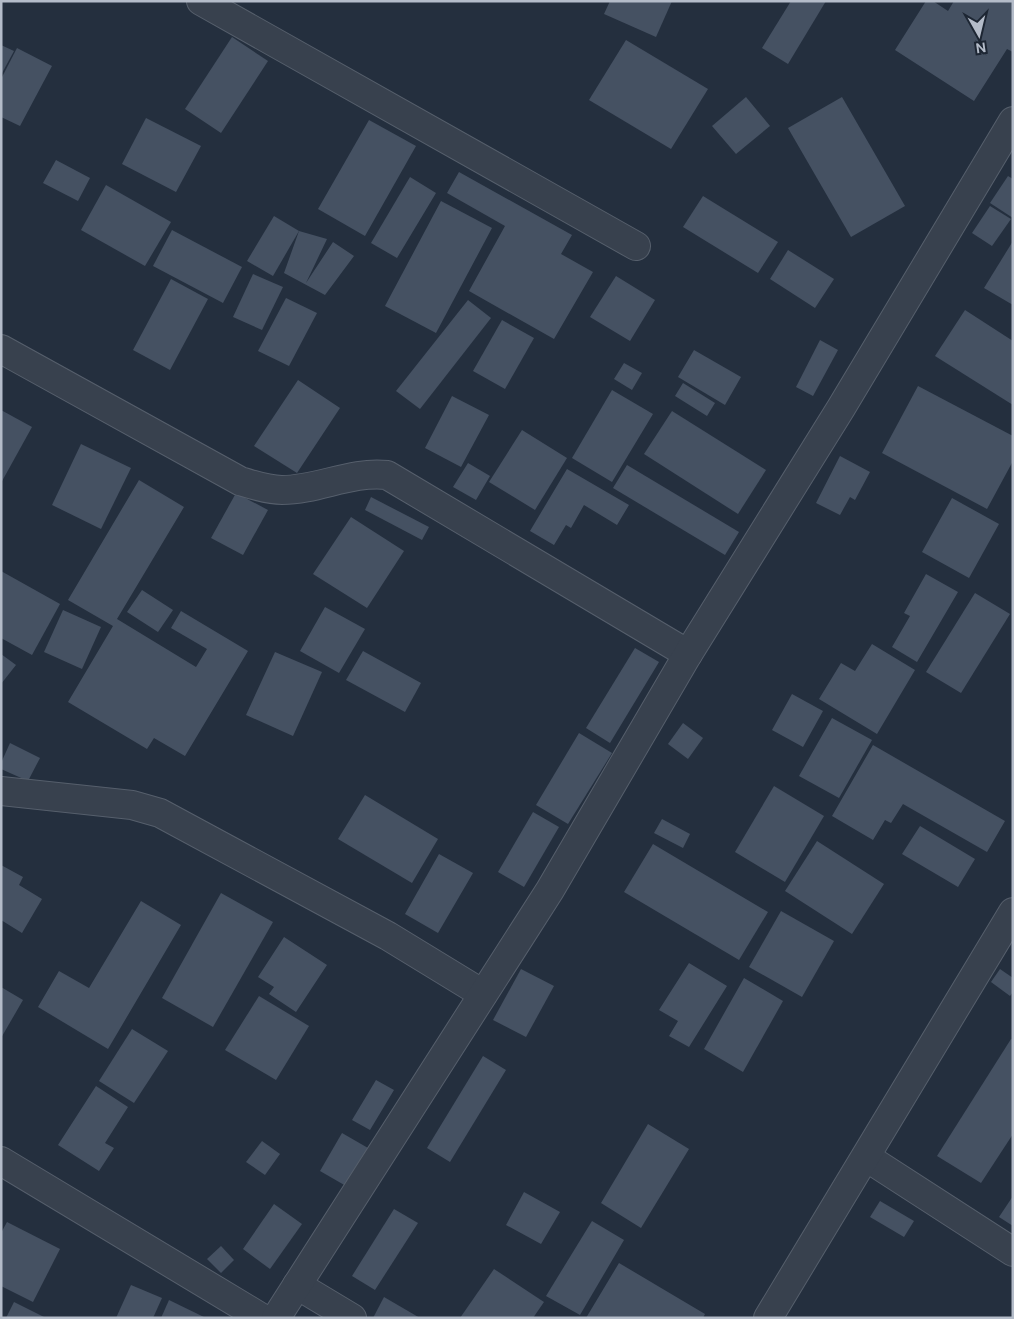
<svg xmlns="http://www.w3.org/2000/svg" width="1014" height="1319" font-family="'DM Sans',sans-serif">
  <rect width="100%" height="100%" fill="#242f3e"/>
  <g fill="#455162">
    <polygon points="610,1 672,1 656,37 604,14"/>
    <polygon points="791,1 826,1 788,64 762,48"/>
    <polygon points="926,1 933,1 948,11 954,1 1013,1 1013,52 1007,49 974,101 895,50"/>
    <polygon points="232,37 268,61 221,133 185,109"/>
    <polygon points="626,40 708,89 671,149 589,100"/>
    <polygon points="1,45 14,51 1,75"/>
    <polygon points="17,48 52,66 20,126 1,117 1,79"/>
    <polygon points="746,97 770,126 736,154 712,126"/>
    <polygon points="842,97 905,206 851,237 788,128"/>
    <polygon points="146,118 201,146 176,192 122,164"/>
    <polygon points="369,120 416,146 365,236 318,209"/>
    <polygon points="56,160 90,178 78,201 43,183"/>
    <polygon points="459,172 572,235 561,254 593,272 554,339 469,291 505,226 447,193"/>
    <polygon points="1008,176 1013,179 1013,218 990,203"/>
    <polygon points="410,177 436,193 397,258 371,243"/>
    <polygon points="106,185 171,222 145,266 81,230"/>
    <polygon points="703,196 778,242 758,273 683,227"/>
    <polygon points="441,201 492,228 436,333 385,306"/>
    <polygon points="990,206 1011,219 992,246 972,233"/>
    <polygon points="274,216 299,231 273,276 247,261"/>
    <polygon points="172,230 242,267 223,303 153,266"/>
    <polygon points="299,231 327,239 306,283 333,242 354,256 325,295 284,273"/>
    <polygon points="1013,241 1013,305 984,288"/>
    <polygon points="788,250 834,279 815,308 770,279"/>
    <polygon points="253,274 283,287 262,330 233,317"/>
    <polygon points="616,276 655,300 630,341 590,317"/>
    <polygon points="171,279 208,299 170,370 133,350"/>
    <polygon points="286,298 317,313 289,366 258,351"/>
    <polygon points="468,300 491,318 420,409 396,391"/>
    <polygon points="965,310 1013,341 1013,405 935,356"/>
    <polygon points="502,320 534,338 505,389 473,371"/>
    <polygon points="820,340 838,350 813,396 796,387"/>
    <polygon points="694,350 741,377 725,405 678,377"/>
    <polygon points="624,363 642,373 632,390 614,379"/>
    <polygon points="298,380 340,408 297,473 254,446"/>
    <polygon points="683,383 715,403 707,416 675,396"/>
    <polygon points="918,386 1013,436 1013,461 987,509 882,453"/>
    <polygon points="612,390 653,414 612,482 572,458"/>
    <polygon points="452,396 489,415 461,467 425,448"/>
    <polygon points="1,410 32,427 1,483"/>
    <polygon points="672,411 766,470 738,514 644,454"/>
    <polygon points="522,430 567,458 535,510 489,482"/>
    <polygon points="81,444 131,468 101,529 52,505"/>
    <polygon points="840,456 870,472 855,500 850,497 840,515 816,503"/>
    <polygon points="468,463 490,476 476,500 453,487"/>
    <polygon points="627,465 739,532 725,555 613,488"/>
    <polygon points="567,469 629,505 617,525 584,505 571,528 566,525 554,545 530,531"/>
    <polygon points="139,480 184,507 117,619 196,667 207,649 171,628 181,611 248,651 185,756 154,738 147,749 68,702 113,626 68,600"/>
    <polygon points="236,493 268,510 243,555 211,538"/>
    <polygon points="371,497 429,527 422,540 365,510"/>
    <polygon points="952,498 999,524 969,578 922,552"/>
    <polygon points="351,517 404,551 367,608 313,574"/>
    <polygon points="1,571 60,604 32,655 1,638"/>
    <polygon points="926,574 958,592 917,662 892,647 910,616 904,613"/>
    <polygon points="142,590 173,610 158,632 127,612"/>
    <polygon points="975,593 1010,614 961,693 926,672"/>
    <polygon points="325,607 365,629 339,673 300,651"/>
    <polygon points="63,610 101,627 82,669 44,652"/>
    <polygon points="872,644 915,670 877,734 819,699 841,663 855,671"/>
    <polygon points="635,648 659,662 610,743 586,728"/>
    <polygon points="363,651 421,683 405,712 346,680"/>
    <polygon points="275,652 322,672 293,736 246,715"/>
    <polygon points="1,654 16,665 1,684"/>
    <polygon points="792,694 823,711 803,747 772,730"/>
    <polygon points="832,718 872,740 839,798 799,776"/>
    <polygon points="683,723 703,738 688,759 668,744"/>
    <polygon points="579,733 612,753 568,824 536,805"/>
    <polygon points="10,743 40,758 28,781 1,769 1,763"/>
    <polygon points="873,745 1005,821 987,852 903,804 891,823 885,820 873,840 832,816"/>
    <polygon points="774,786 824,816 785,882 735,852"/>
    <polygon points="365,795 438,839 412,883 338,839"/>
    <polygon points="533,812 559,827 524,887 498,872"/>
    <polygon points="662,819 690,834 683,848 654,833"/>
    <polygon points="920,826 975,859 958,887 902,854"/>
    <polygon points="817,841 884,884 852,934 785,891"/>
    <polygon points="653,844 768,912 739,960 624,892"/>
    <polygon points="439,854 473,873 438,933 405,914"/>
    <polygon points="1,865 23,877 19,885 42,899 22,933 1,920"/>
    <polygon points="221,893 273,922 213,1027 162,998"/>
    <polygon points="141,901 181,925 108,1049 38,1007 59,971 89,988"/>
    <polygon points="781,911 834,941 802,997 749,967"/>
    <polygon points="284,937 327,965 296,1012 269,994 274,987 258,977"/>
    <polygon points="689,963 727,986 689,1047 669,1036 678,1021 659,1010"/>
    <polygon points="521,969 554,986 526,1037 493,1020"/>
    <polygon points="1000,969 1013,978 1013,992 1010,996 991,982"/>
    <polygon points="744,978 783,1001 743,1072 704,1049"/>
    <polygon points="1,987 23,1000 1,1038"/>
    <polygon points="259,996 309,1026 276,1080 225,1050"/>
    <polygon points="132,1029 168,1051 134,1103 99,1081"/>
    <polygon points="1011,1039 1013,1040 1013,1134 981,1183 937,1156"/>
    <polygon points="483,1056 506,1070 450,1162 427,1148"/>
    <polygon points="376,1080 394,1090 370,1130 352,1120"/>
    <polygon points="96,1086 128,1107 105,1143 114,1148 99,1171 58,1145"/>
    <polygon points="648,1124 689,1149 641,1228 601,1203"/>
    <polygon points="342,1133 368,1148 346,1186 320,1171"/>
    <polygon points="262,1141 280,1154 265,1175 246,1162"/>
    <polygon points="524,1192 560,1212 541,1244 506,1225"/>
    <polygon points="1013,1196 1013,1226 999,1217"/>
    <polygon points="880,1201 914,1221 904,1237 870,1217"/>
    <polygon points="274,1204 302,1224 270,1269 243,1249"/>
    <polygon points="394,1209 418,1223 375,1290 352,1276"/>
    <polygon points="592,1221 624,1240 580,1315 546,1296"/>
    <polygon points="7,1222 60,1249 33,1302 1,1286 1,1233"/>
    <polygon points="221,1246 234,1260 221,1273 207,1259"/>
    <polygon points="619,1263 705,1314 703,1318 586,1318"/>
    <polygon points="494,1269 544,1302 533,1318 460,1318"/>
    <polygon points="131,1285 162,1298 153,1318 116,1318"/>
    <polygon points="384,1297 420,1318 373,1318"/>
    <polygon points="169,1300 206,1318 161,1318"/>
    <polygon points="14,1302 46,1318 6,1318"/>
  </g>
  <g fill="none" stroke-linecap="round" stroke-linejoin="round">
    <g stroke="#565f6c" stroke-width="30">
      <g id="minor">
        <polyline points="201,1 636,246"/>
        <path d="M 1,349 L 240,481 C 253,485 268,490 282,490 C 318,490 351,471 387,475 L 688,654"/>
        <polyline points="1,791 132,805 160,813 388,936 483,994"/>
        <polyline points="866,1157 1013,1252"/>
        <polyline points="1,1161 262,1318"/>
        <polyline points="297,1285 352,1318"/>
        <polyline points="276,1318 550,890 688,654 841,408 1013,121"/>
        <polyline points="768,1318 1013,912"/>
      </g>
    </g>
    <use href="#minor" stroke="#38414e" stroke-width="28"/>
  </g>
  <rect width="1014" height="1319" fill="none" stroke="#b4bcc9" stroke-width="5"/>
  <g transform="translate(979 35) rotate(172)" stroke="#1d2633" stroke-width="4" paint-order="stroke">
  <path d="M0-4L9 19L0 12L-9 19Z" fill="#b4bcc9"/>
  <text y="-8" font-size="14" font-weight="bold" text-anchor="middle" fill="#b4bcc9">N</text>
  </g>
</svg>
